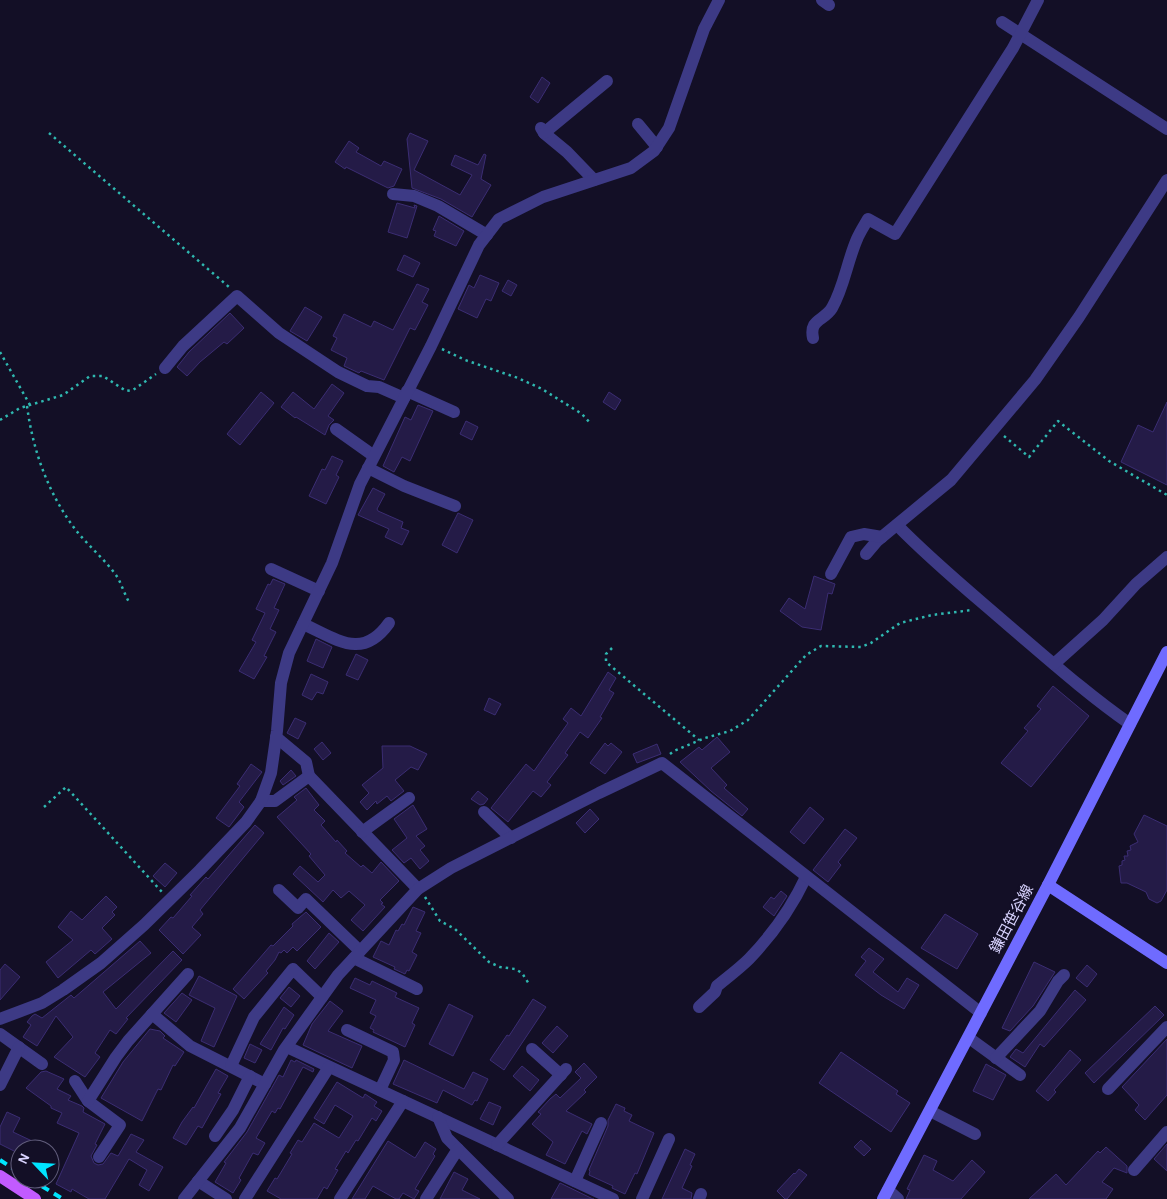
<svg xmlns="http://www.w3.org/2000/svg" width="1167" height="1199" font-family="'Alegreya Sans','Noto Sans JP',sans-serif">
  <rect width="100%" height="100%" fill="#130f26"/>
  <g fill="#241b47" stroke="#3b2d73">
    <polygon points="542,77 550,83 538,103 530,97"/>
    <polygon points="410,133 428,141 414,170 460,195 472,175 451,165 455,155 478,165 484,154 486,155 481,179 491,185 472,217 441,199 412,188 407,139"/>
    <polygon points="349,141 359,148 356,152 381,166 384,161 402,169 394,186 388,188 346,167 345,169 335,162"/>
    <polygon points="397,203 415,208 414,205 417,206 407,238 388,232"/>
    <polygon points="439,216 464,231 456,246 434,236 436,231 433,230"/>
    <polygon points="404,255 420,263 413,277 397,270"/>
    <polygon points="480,275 499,283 491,301 486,299 477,318 458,309 469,285 474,288"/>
    <polygon points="508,280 517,285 511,296 502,291"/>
    <polygon points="417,284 429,289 422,302 428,305 415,330 410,328 384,380 361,371 359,373 344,366 347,358 331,350 337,338 333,336 344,314 371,327 374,321 393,330"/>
    <polygon points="305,307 322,317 307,341 290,331"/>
    <polygon points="230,313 244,328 227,344 224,342 200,362 187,376 177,367 189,352"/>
    <polygon points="332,384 344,393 328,416 334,420 329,425 325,435 296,417 295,418 281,407 293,392 314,409"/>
    <polygon points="261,392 274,403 240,445 227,434"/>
    <polygon points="609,392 621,400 615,410 603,402"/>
    <polygon points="1167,402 1167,485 1121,462 1138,425 1153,432"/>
    <polygon points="418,405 433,411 410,461 402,457 394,472 383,466 405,417 411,420"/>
    <polygon points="466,421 478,427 472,440 460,434"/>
    <polygon points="332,456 343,461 336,475 339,477 326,504 309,496 322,469 325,470"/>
    <polygon points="373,488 385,494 377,509 378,511 403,522 401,528 409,531 402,545 385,537 389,529 358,515"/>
    <polygon points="458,513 473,520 457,553 442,545"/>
    <polygon points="814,576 835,584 832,594 828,593 821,630 802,627 780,611 789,598 805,609"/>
    <polygon points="273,579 285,584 274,608 279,610 270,629 276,632 264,656 267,657 254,679 239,671 256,642 252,640 265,613 256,609 268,584 270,585"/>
    <polygon points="316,639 332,647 323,668 307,661"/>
    <polygon points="356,654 368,660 358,680 346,675"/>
    <polygon points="608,672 616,678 609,690 614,693 600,717 602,718 588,738 580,732 565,753 568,755 547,782 551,785 541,797 533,791 508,822 491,808 526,764 534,771 568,723 563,719 571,708 581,716"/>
    <polygon points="311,674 328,682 323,694 317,692 312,700 302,695"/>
    <polygon points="1053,686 1089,716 1031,787 1001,763 1028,731 1024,728 1041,709 1037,706"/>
    <polygon points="489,698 501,704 495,715 484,710"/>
    <polygon points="295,718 306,723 298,739 287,733"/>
    <polygon points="717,737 730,752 711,768 727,785 724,788 748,809 742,816 711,791 680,762 699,747 702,750"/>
    <polygon points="322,742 331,753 323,760 314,749"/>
    <polygon points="605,743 608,746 611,743 622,752 605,774 590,763"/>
    <polygon points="657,744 661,754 637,763 633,754"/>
    <polygon points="382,746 410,746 427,754 418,770 411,767 395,780 404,791 391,801 387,796 377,804 376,801 367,810 360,802 369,793 362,785 383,768"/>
    <polygon points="251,764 262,772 239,802 244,807 229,827 216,818 240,786 237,784"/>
    <polygon points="291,770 296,776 283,785 280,781"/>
    <polygon points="306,788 319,805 314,810 325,821 321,825 336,842 337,840 347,851 345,853 361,867 363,865 372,873 381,862 399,881 380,900 383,903 381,904 385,907 363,931 351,920 365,905 349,891 341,898 333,890 323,902 293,874 300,866 318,882 325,875 309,856 311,854 277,817 297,800 294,797"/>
    <polygon points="478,791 488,799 484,804 480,805 471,799"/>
    <polygon points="413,805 427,829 416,836 425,846 420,850 429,861 420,869 411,858 404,863 392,850 407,838 394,819"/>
    <polygon points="810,807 824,819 804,844 790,832"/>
    <polygon points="590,809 599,819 585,833 576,823"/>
    <polygon points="1144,815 1167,826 1167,890 1161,901 1157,903 1149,899 1146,892 1127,883 1121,883 1119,866 1122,865 1122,861 1125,860 1124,856 1128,856 1127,851 1131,850 1130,846 1138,842 1134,834"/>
    <polygon points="255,825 264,833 200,910 203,914 192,927 201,935 183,954 159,930 171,917 173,918 192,896 190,895 206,877 208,879"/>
    <polygon points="845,829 857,838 838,862 841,865 828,882 813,870"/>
    <polygon points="165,863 177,873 165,887 153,876"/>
    <polygon points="781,891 787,896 774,916 763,907 771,897 774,899"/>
    <polygon points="106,896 117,907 112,912 115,915 102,928 112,939 95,954 91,950 58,978 46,962 73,940 58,927 71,911 82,920"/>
    <polygon points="413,907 425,912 416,931 421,933 412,952 417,955 409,971 407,970 405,974 394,969 395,967 373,957 381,941 389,945 396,930 398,931 402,924 404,925"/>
    <polygon points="306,912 321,927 297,951 293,947 287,953 284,950 281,953 279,952 275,960 266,971 268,973 244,999 233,989 271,945 273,946 293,926 292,924"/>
    <polygon points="945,914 978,934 957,969 921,948"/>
    <polygon points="329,933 339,942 315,969 307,961"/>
    <polygon points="140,941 151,953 103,992 116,1009 173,951 182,960 126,1018 128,1019 116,1034 110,1030 95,1053 100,1057 85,1077 54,1057 73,1037 56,1016 37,1046 23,1037 31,1025 27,1022 32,1016 35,1014 42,1018 71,995 74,998"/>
    <polygon points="869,948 884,959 873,972 898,992 907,978 919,985 904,1009 881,995 855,975 866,961 861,957"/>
    <polygon points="1034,962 1055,972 1033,1006 1010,1031 1002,1028"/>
    <polygon points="5,964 20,977 0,1000 0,970"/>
    <polygon points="1087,965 1097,974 1087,987 1076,978"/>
    <polygon points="199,976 237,996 214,1047 201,1041 215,1008 189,995"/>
    <polygon points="355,978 370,985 372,981 397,993 395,997 419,1008 412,1023 415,1025 405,1047 373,1032 374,1030 370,1028 376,1016 370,1013 376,1000 350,988"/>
    <polygon points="289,987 300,996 291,1007 280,998"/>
    <polygon points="1075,990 1086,1000 1044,1047 1040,1044 1025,1067 1010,1057 1016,1049 1023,1053"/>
    <polygon points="182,993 192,1000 176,1022 164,1013"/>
    <polygon points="533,999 546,1007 504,1070 490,1060 507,1035 509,1036"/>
    <polygon points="330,1001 343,1011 328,1031 362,1046 352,1068 303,1045 312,1024"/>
    <polygon points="449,1004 473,1016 453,1056 429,1044"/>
    <polygon points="1155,1006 1164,1015 1094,1083 1085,1073"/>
    <polygon points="284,1007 294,1015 285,1029 283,1028 271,1050 260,1044"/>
    <polygon points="557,1026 568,1036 553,1053 542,1043"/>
    <polygon points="150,1029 160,1031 165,1036 163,1038 184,1052 175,1066 173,1065 161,1090 158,1089 142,1121 101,1098 123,1062"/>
    <polygon points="1167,1039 1167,1095 1145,1120 1135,1110 1139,1105 1122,1087"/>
    <polygon points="250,1044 262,1050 255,1063 244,1058"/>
    <polygon points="1070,1050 1081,1060 1054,1090 1056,1092 1048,1101 1036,1091"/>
    <polygon points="841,1052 898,1091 896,1094 910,1103 891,1132 819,1083"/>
    <polygon points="291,1060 295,1062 296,1060 314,1069 313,1072 303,1067 280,1109 278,1108 275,1113 272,1111 256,1138 265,1143 258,1155 253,1153 239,1178 241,1180 233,1193 215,1182 226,1163 224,1162 247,1132 279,1075 283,1077"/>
    <polygon points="404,1060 464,1089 473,1072 488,1079 477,1101 475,1100 472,1105 443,1090 437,1103 393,1084"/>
    <polygon points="584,1063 597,1077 584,1090 586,1092 566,1111 592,1124 587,1134 582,1131 565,1164 546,1155 553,1142 532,1124 541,1114 538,1112 550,1099 556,1094 560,1098 581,1078 575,1072"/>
    <polygon points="986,1064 1006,1075 993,1100 973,1091"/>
    <polygon points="522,1066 539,1080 530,1091 513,1076"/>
    <polygon points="216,1069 228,1076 218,1093 221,1094 202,1128 198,1126 186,1145 173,1138 182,1122 193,1107 194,1108"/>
    <polygon points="46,1071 64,1079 57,1089 71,1096 68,1100 82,1106 84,1108 83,1112 105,1124 95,1144 97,1145 91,1156 94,1163 98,1165 103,1164 111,1153 118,1156 131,1134 144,1140 136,1152 163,1167 149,1191 139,1185 147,1170 129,1159 105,1199 89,1199 72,1189 71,1192 56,1184 79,1133 57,1123 62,1113 51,1108 51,1106 26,1088 41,1072"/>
    <polygon points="337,1082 363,1098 365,1094 377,1102 374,1106 382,1111 376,1121 372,1118 358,1141 356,1140 348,1153 346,1151 335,1169 338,1170 327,1189 324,1187 317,1199 281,1199 267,1191 275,1178 277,1179 292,1154 290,1153 298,1140 302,1142 314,1123 339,1138 353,1116 335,1105 324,1124 314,1118"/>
    <polygon points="489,1102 501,1107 493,1125 480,1119"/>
    <polygon points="616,1104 625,1108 624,1111 632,1115 629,1121 654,1133 637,1174 635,1173 625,1194 612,1188 613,1186 589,1175 590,1171 589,1170 608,1126 608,1120"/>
    <polygon points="7,1112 20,1118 13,1132 49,1149 20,1149 20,1154 0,1144 0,1127"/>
    <polygon points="861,1140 871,1149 864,1156 854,1147"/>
    <polygon points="388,1141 415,1158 425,1142 436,1149 433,1154 435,1156 415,1189 419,1191 414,1199 403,1193 399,1199 396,1199 373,1186 365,1199 352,1199"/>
    <polygon points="1167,1144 1167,1171 1154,1159"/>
    <polygon points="1106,1147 1127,1166 1127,1173 1114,1168 1102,1182 1113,1189 1106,1199 1029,1199 1056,1174 1066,1185 1098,1151 1100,1153"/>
    <polygon points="685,1149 695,1154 690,1165 692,1166 682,1188 692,1193 691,1199 662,1199"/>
    <polygon points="924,1155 937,1161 933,1170 953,1181 972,1160 985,1172 961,1199 906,1199 910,1190 907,1189"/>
    <polygon points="799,1169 807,1175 787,1199 785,1199 777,1191 794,1173 795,1174"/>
    <polygon points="454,1172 468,1179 462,1190 480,1199 440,1199"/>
    <polygon points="560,1183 593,1199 594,1199 551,1199"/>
  </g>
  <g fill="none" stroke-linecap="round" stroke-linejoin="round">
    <g stroke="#2fb8b0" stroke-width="2.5" stroke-dasharray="2.5 4" stroke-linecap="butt">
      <polyline points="49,133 229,287"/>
      <polyline points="442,349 465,360 518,378 542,389 582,414 591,424"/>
      <polyline points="0,352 30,405"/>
      <path d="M 27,406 C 33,451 48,493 75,529 C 88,546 106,560 118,578 C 122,586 125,595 129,602"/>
      <polyline points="0,420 20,408 63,395 90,376 103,376 126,391 133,390 156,374"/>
      <polyline points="1004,436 1029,457 1058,421 1109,461 1167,495"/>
      <polyline points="612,648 606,654 606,662 699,740"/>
      <polyline points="670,754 674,751 705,738 730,731 748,720 806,655 821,646 861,647 871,643 900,623 932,615 972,610"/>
      <polyline points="44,807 66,787 162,892"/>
      <polyline points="425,897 440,921 455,929 489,962 500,967 515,969 522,973 529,984"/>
    </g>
    <g stroke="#3d3a85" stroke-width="12">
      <polyline points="822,0 829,5"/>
      <polyline points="1002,22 1167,129"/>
      <polyline points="638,124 657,147"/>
      <polyline points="541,128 544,133 567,152 594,180"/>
      <polyline points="544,133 607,81"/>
      <polyline points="393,194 414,196 438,206 487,235"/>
      <path d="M 813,338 C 809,319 824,321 832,308 C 844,287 847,262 857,239 C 860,232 864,226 868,219 L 895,234 L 1013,48 L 1038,0"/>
      <polyline points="165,368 183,346 237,296 279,333 338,372 367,386 379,387 404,398"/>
      <polyline points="407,391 454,412"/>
      <polyline points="336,429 374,456"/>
      <polyline points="368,468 404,486 455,506"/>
      <path d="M 897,525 C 932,561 970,592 1008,625 C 1048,659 1087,694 1130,724"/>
      <polyline points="866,554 877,541 951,480 1035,380 1079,317 1167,180"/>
      <polyline points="271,569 319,591"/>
      <polyline points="831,574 851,537 864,534 882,537"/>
      <path d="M 303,624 C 337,639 362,661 389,623"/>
      <polyline points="1054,664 1103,620 1136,584 1167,557"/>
      <polyline points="276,737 306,762 309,776"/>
      <polyline points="261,801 275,801 309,776 418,889"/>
      <polyline points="484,812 511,838"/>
      <polyline points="362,832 409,798"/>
      <polyline points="279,890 298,908 306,899 360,951"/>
      <polyline points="354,958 417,989"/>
      <path d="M 699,1007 L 715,992 L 717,986 C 728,977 740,968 749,959 C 773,934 792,907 806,877"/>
      <polyline points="152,1014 190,1046 265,1084"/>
      <polyline points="0,1019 42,1003 63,990 101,963 144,925 200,870 246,822 261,801 271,773 277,731 281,683 289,653 332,563 360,484 431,346 479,245 499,219 543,197 631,168 654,151 669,128 704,29 719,0"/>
      <polyline points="347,1030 393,1052 394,1060 380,1090"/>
      <polyline points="0,1034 42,1064"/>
      <polyline points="969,1038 1020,1075"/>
      <polyline points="287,1047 613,1199"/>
      <polyline points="532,1049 561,1075"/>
      <polyline points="996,1058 1040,1011 1058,981 1064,975"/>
      <polyline points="231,1066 254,1017 293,969 322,997"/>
      <polyline points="75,1081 88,1101 120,1125 99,1157"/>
      <polyline points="0,1085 19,1047"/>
      <polyline points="1108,1089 1167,1027"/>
      <polyline points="88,1101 116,1057 128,1041 188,974"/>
      <polyline points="930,1111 975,1134"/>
      <polyline points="438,1117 447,1138 508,1199"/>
      <polyline points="215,1136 233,1110 250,1076"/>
      <polyline points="497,1145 566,1069"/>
      <polyline points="1134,1170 1167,1132"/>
      <polyline points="198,1181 226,1199"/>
      <polyline points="575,1181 601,1123"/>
      <polyline points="888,1190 898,1199"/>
      <polyline points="184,1199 240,1128 284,1050 338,975 418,889 451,868 599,793 662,763 981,1013"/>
      <polyline points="245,1199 329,1067"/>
      <polyline points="340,1199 403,1101"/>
      <polyline points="426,1199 458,1149"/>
      <polyline points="642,1199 669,1139"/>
      <polyline points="699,1199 701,1194"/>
    </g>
    <g stroke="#6f6bff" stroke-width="12">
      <polyline points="1048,885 1167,963"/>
      <polyline points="883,1199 1048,885 1167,652"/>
    </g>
    <polyline stroke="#c25bff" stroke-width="12" points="0,1176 35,1199"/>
    <g stroke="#00e5ff" stroke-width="4" stroke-dasharray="8 6" stroke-linecap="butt">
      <polyline points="0,1160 20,1173"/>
      <polyline points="30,1179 63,1199"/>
    </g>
  </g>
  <g text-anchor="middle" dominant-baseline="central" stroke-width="4" stroke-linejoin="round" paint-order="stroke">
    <g font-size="15" fill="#d9d4ff" stroke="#130f26">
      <text transform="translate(1012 919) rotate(-62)">鎌田笹谷線</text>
    </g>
  </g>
  <g transform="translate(35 1164) rotate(295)"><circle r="24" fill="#130f26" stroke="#625e7d"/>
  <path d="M0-4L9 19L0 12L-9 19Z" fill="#00e5ff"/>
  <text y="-8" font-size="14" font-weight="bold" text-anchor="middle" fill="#d9d4ff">N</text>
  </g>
</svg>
